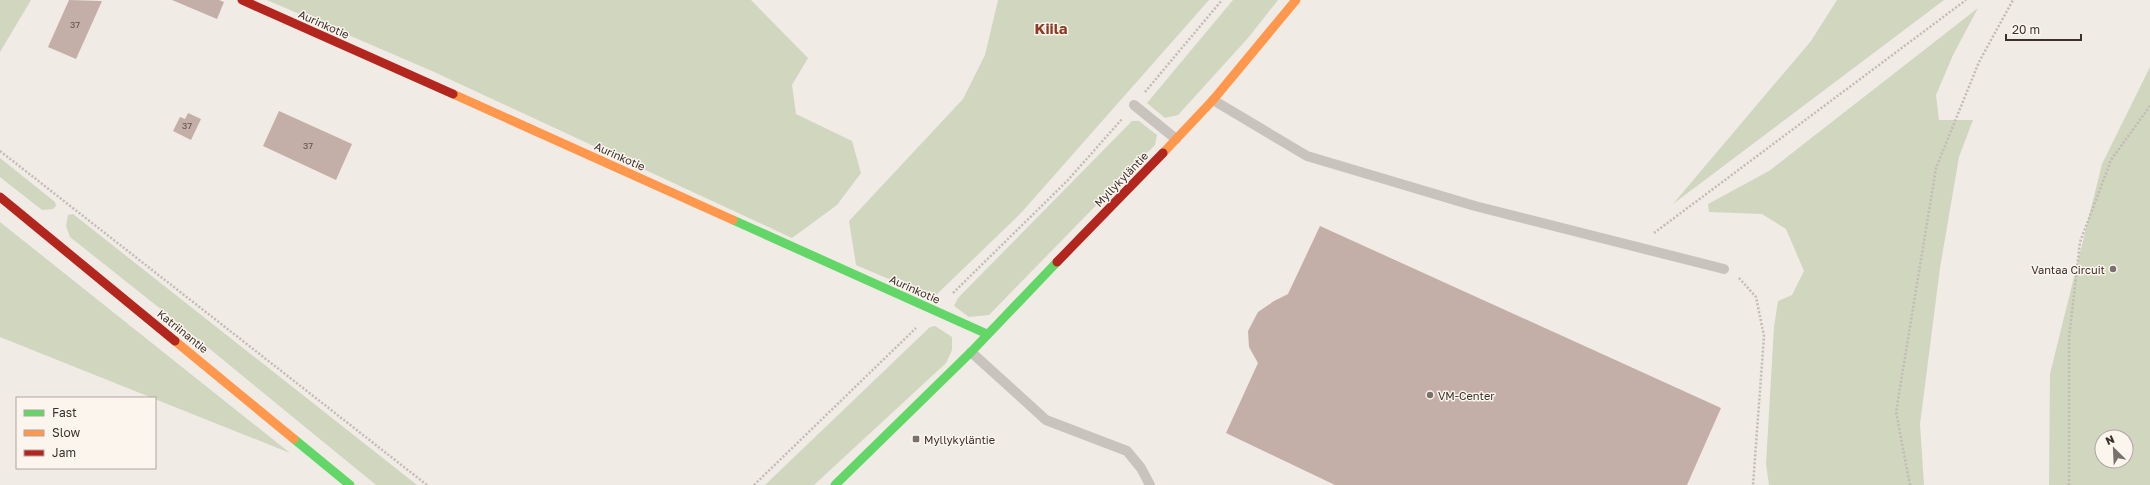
<svg xmlns="http://www.w3.org/2000/svg" width="2150" height="485" font-family="'Golos Text',sans-serif">
  <rect width="100%" height="100%" fill="#f0ebe5"/>
  <g fill="#d1d6bf" fill-rule="evenodd">
    <polygon points="0,0 31,0 0,52"/>
    <polygon points="267,0 751,0 808,58 792,85 796,114 852,141 861,173 837,205 792,238 432,71"/>
    <polygon points="998,0 1209,0 1021,213 933,298 856,265 849,221 963,99 985,55"/>
    <polygon points="1233,0 1278,0 1248,38 1178,115 1165,118 1147,103"/>
    <polygon points="1837,0 1944,0 1673,204 1811,41"/>
    <polygon points="1978,8 1953,55 1936,95 1939,120 1973,120 1959,157 1940,268 1920,424 1924,485 1769,485 1766,464 1774,327 1778,301 1792,295 1804,271 1786,229 1762,214 1709,212 1708,204 1769,171"/>
    <path d="M 2150,67 L 2150,485 L 2049,485 L 2050,374 L 2102,164 ZM 2102,437 L 2126,437 L 2126,461 L 2102,461 Z"/>
    <polygon points="1132,121 1139,121 1157,135 1155,145 989,315 969,317 954,306 958,298"/>
    <polygon points="0,158 55,202 56,206 53,209 42,210 0,177"/>
    <polygon points="73,214 417,485 376,485 172,318 70,237 66,226 68,215"/>
    <polygon points="0,222 290,453 0,337"/>
    <polygon points="935,326 952,337 952,350 946,363 814,485 765,485 930,327"/>
  </g>
  <g fill="#c3afa7">
    <polygon points="69,0 102,1 76,59 48,47"/>
    <polygon points="172,0 219,0 224,2 217,19"/>
    <polygon points="279,111 352,144 336,180 263,146"/>
    <polygon points="188,113 201,119 191,140 173,131 180,117 185,119"/>
    <polygon points="1320,226 1721,408 1687,485 1335,485 1226,433 1258,363 1249,347 1248,331 1258,312 1274,301 1288,294"/>
  </g>
  <g fill="none" stroke-linecap="round" stroke-linejoin="round">
    <g stroke="#c2bbb6" stroke-width="2.5" stroke-dasharray="2 2" stroke-linecap="butt">
      <polyline points="1145,92 1222,0"/>
      <polyline points="0,151 427,485"/>
      <polyline points="1654,233 1966,0"/>
      <polyline points="1739,278 1756,297 1764,336 1753,485"/>
      <polyline points="953,293 1068,180 1122,119"/>
      <polyline points="754,485 916,328"/>
      <polyline points="1910,485 1896,412 1936,168 1979,62 2013,0"/>
      <polyline points="2069,485 2069,338 2080,242 2111,160 2150,106"/>
    </g>
    <g stroke="#c9c3be" stroke-width="10">
      <polyline points="1213,100 1307,156 1475,206 1724,269"/>
      <polyline points="1134,105 1176,139"/>
      <polyline points="971,352 1046,420 1127,451 1141,468 1150,485"/>
    </g>
    <g stroke="#63d668" stroke-width="9">
      <polyline points="733,220 987,334"/>
      <polyline points="294,439 350,485"/>
      <polyline points="835,485 971,352 1057,262"/>
    </g>
    <g stroke="#ff974d" stroke-width="9">
      <polyline points="453,94 733,220"/>
      <polyline points="1163,153 1213,100 1296,0"/>
      <polyline points="175,341 294,439"/>
    </g>
    <g stroke="#b3261e" stroke-width="9">
      <polyline points="242,0 453,94"/>
      <polyline points="0,197 175,341"/>
      <polyline points="1057,262 1163,153"/>
    </g>
  </g>
  <g fill="#7a716c" stroke="#fbf5ee" stroke-width="1.5">
    <circle cx="2113" cy="269" r="4"/>
    <circle cx="1430" cy="395" r="4"/>
    <rect x="912" y="435" width="8" height="8" rx="2"/>
  </g>
  <g text-anchor="middle" dominant-baseline="central" stroke-width="3" stroke-linejoin="round" paint-order="stroke">
    <g font-size="9" fill="#5d504a">
      <text x="75" y="24">37</text>
      <text x="187" y="125">37</text>
      <text x="308" y="145">37</text>
    </g>
    <g font-size="11" fill="#3b302b" stroke="#fbf5ee">
      <text transform="translate(324 24) rotate(24)">Aurinkotie</text>
      <text transform="translate(620 156) rotate(24)">Aurinkotie</text>
      <text transform="translate(1121 179) rotate(-46)">Myllykyläntie</text>
      <text transform="translate(915 289) rotate(24)">Aurinkotie</text>
      <text transform="translate(183 331) rotate(39)">Katriinantie</text>
    </g>
    <g font-size="11" fill="#3b302b" stroke="#fbf5ee" text-anchor="start">
      <text x="2105" y="269" text-anchor="end">Vantaa Circuit</text>
      <text x="1438" y="395">VM-Center</text>
      <text x="924" y="439">Myllykyläntie</text>
    </g>
    <g font-size="15" font-weight="bold" fill="#8c3b22" stroke="#fbf5ee">
      <text x="1051" y="28">Kiila</text>
    </g>
  </g>
  <rect x="16" y="397" width="140" height="72" fill="#fbf5ee" stroke="#aea6a0"/>
  <rect x="24" y="410" width="20" height="6" fill="#63d668" stroke="#aea6a0"/>
  <text x="52" y="417" font-size="12" fill="#3b302b">Fast</text>
  <rect x="24" y="430" width="20" height="6" fill="#ff974d" stroke="#aea6a0"/>
  <text x="52" y="437" font-size="12" fill="#3b302b">Slow</text>
  <rect x="24" y="450" width="20" height="6" fill="#b3261e" stroke="#aea6a0"/>
  <text x="52" y="457" font-size="12" fill="#3b302b">Jam</text>
  <g transform="translate(2114 449) rotate(336)"><circle r="19" fill="#fbf5ee" stroke="#aea6a0"/>
  <path d="M0-3L7 15L0 10L-7 15Z" fill="#7a716c"/>
  <text y="-6" font-size="11" font-weight="bold" text-anchor="middle" fill="#3b302b">N</text>
  </g>
  <path d="M2006 34v6h75v-6" fill="none" stroke="#3b302b" stroke-width="2"/>
  <text x="2012" y="34" font-size="12" fill="#3b302b" stroke="#fbf5ee" stroke-width="3" paint-order="stroke">20 m</text>
</svg>
